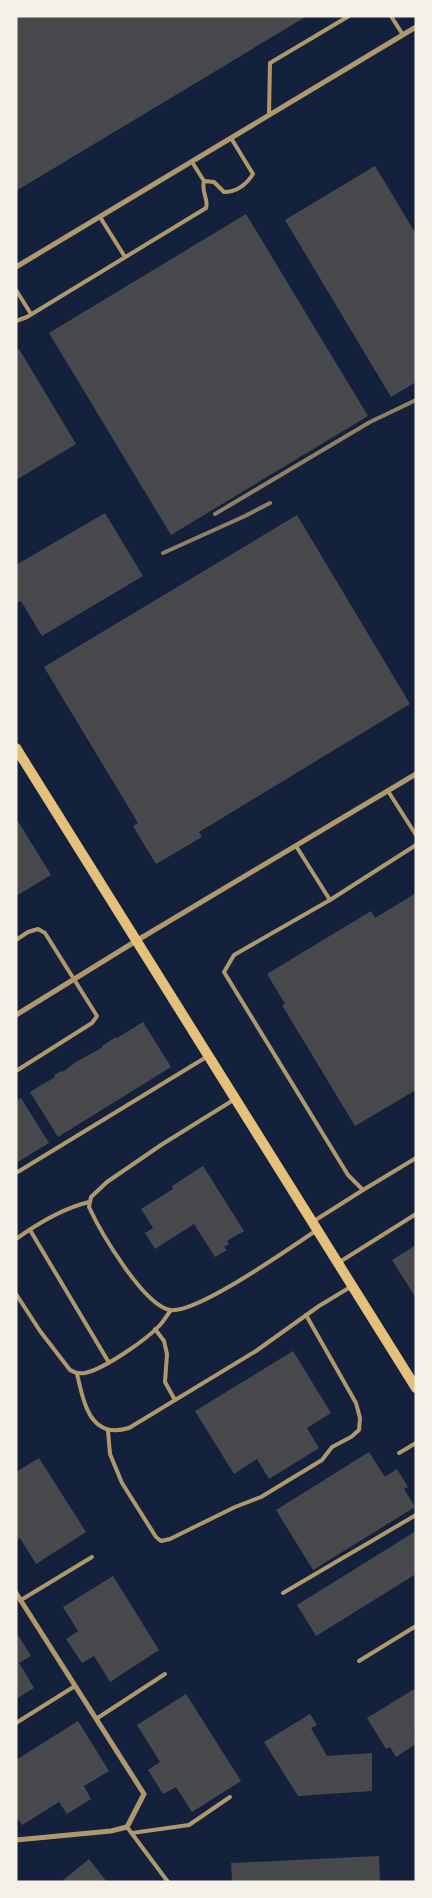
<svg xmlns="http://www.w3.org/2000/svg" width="432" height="1898" font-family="'Fira Sans',sans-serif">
  <rect width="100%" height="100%" fill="#14213d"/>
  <g fill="#48494c">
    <polygon points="16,16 307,16 16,191"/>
    <polygon points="375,166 416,234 416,382 391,397 285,220"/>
    <polygon points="246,214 368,416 171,535 49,333"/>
    <polygon points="19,349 76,444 16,480 16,351"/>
    <polygon points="105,513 143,576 42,636 21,601 16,604 16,565"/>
    <polygon points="297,515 410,704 199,832 202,837 156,864 133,826 138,823 44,667"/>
    <polygon points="16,818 51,875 16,896"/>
    <polygon points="416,893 416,1090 355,1126 282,1005 285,1004 267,974 371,911 375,918"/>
    <polygon points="143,1022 171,1067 58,1137 30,1092 55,1077 54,1075 62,1071 63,1072 76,1062 103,1047 102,1046 116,1037 117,1038"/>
    <polygon points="21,1098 49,1143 16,1163 16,1101"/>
    <polygon points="203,1166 244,1231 227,1241 229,1244 224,1247 227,1250 215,1257 194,1224 155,1249 145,1233 153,1228 141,1209 173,1189 172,1186"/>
    <polygon points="416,1245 416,1298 392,1260"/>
    <polygon points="293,1351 331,1413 307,1428 319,1448 269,1479 257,1459 234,1474 195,1411"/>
    <polygon points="369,1452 385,1477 397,1469 408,1487 404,1489 415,1507 313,1570 276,1510"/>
    <polygon points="39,1458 86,1532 36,1564 20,1538 16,1541 16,1472"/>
    <polygon points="416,1531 416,1574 316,1636 297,1605"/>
    <polygon points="113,1576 159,1650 110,1682 94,1656 82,1663 66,1639 78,1631 63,1607"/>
    <polygon points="16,1632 31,1656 19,1663 34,1688 16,1699"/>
    <polygon points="416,1688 416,1730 414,1731 416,1744 396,1757 390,1747 386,1749 367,1718"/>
    <polygon points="186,1694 241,1781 192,1812 176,1787 163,1794 148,1770 160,1762 137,1725"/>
    <polygon points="310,1714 317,1725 311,1728 327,1756 372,1753 372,1791 298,1796 264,1742"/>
    <polygon points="78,1721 109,1771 84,1786 91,1799 67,1814 59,1802 22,1825 16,1816 16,1760"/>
    <polygon points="379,1856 380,1882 232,1882 231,1863"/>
    <polygon points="89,1859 107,1882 61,1882"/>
  </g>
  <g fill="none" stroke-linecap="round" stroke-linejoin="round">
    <g stroke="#b1986c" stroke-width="4">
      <polyline points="391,16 403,35"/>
      <polyline points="269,115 270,63 349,16"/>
      <polyline points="192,162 204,181"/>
      <polyline points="100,217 125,257"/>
      <polyline points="16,290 31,314"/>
      <path d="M 16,321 L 27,317 L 206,208 C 209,198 201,194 204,181 L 214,182 L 224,192 C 236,192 246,185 253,174 L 231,138"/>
      <polyline points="388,791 416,835"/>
      <polyline points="416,845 330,900 234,955 224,972 348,1175 363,1190 416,1158"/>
      <polyline points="296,846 330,900"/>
      <polyline points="16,940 28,932 38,929 45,933 97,1016 92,1023 16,1071"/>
      <path d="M 235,1099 L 161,1145 L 107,1182 L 91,1197 L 89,1207 C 100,1231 143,1305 170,1310 C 197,1314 291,1247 317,1230"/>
      <polyline points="16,1173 208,1056"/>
      <polyline points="314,1221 363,1190"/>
      <polyline points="30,1230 108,1361"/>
      <path d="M 16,1239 C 37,1224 64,1208 89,1202"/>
      <polyline points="338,1263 416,1214"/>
      <path d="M 16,1294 L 40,1331 L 70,1370 C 75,1373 79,1374 85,1373 C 104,1369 146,1340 159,1326 C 164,1321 167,1315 171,1310"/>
      <polyline points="155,1329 164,1341 167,1354 165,1382 175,1400"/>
      <path d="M 77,1374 C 84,1403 90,1440 129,1428 L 256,1351 L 319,1306 L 352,1286"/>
      <polyline points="108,1431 110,1454 122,1483 156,1537 161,1541 170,1539 235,1507 261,1497 322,1460 332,1447 351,1437 359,1430 360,1418 356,1403 306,1315"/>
      <polyline points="399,1453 416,1443"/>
      <polyline points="283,1593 416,1515"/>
      <polyline points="21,1600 92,1557"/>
      <polyline points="359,1661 416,1626"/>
      <polyline points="96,1719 165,1674"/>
      <polyline points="16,1723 75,1686"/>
      <polyline points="127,1827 168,1882"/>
      <polyline points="132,1833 189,1825 230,1797"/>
    </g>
    <g stroke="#b1986c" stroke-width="5">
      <polyline points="16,267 416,27"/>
      <polyline points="16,1015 136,941 416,774"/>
      <polyline points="16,1593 144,1794 127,1827 111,1831 16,1840"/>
    </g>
    <polyline stroke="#e5c07b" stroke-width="10" points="16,748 416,1388"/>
    <g stroke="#918062" stroke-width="4">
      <polyline points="215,514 370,422 416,400"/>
      <polyline points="163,553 245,516 270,503"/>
    </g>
  </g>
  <rect width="432" height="1898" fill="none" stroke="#f6f1e7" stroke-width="35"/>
</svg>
